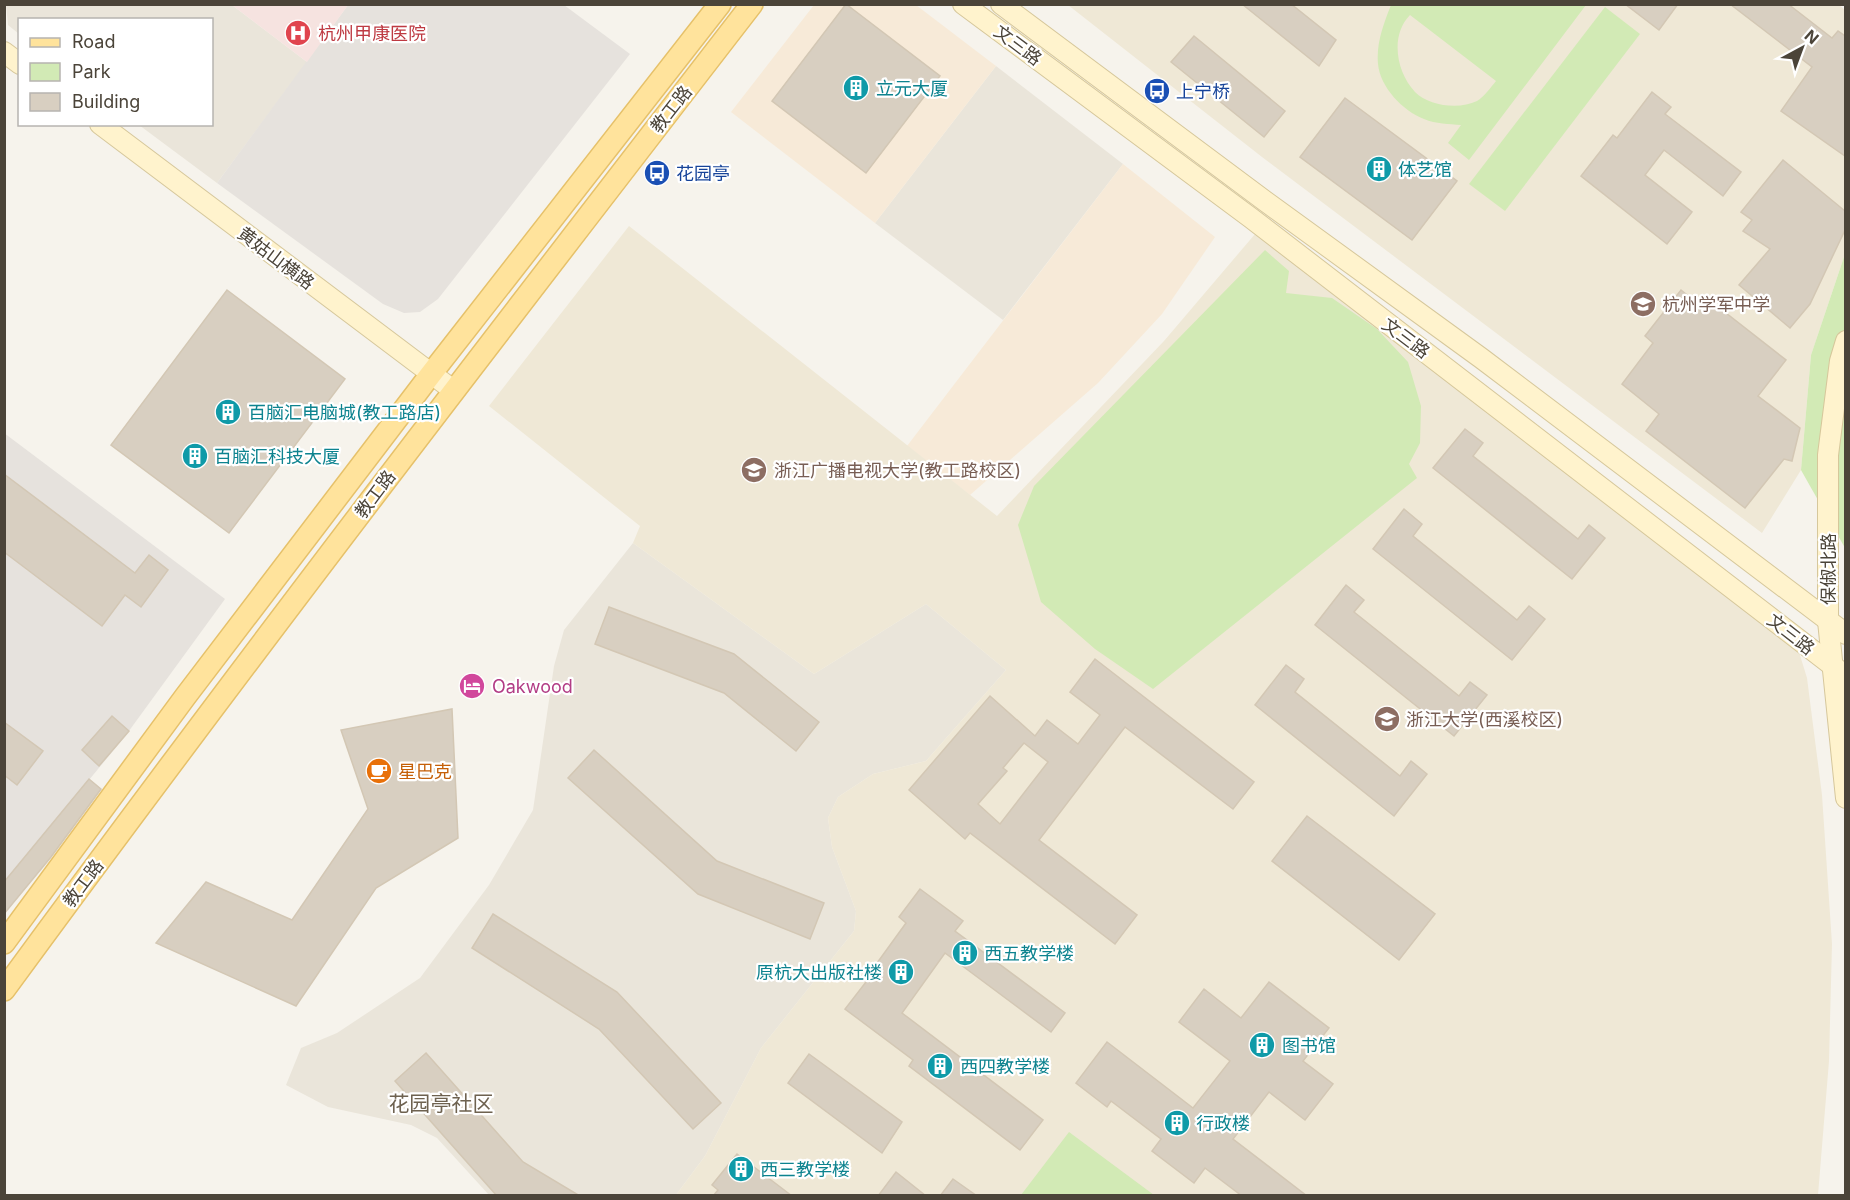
<svg xmlns="http://www.w3.org/2000/svg" width="1850" height="1200" font-family="Inter,'Noto Sans SC',sans-serif">
  <rect width="100%" height="100%" fill="#f6f3ec"/>
  <g fill="#eae5da">
    <polygon points="6,4 232,5 307,62 217,183 139,125 212,124 212,20 20,20 19,34 8,25"/>
    <polygon points="996,66 1123,164 1003,320 875,223"/>
    <polygon points="633,543 814,674 926,604 1006,670 926,761 873,774 838,797 828,818 832,847 856,911 854,931 761,1048 705,1156 676,1195 489,1195 437,1138 411,1125 328,1107 286,1085 301,1048 337,1033 420,978 489,885 533,810 554,666 564,630"/>
  </g>
  <g fill="#f7ead8">
    <polygon points="814,5 916,5 996,66 875,223 731,112"/>
    <polygon points="1123,164 1215,237 1162,314 1098,383 970,495 907,446"/>
  </g>
  <g fill="#e6e2dd">
    <polygon points="348,5 564,5 630,54 438,299 420,312 404,313 383,304 217,183"/>
    <polygon points="4,433 225,599 126,735 5,882"/>
  </g>
  <g fill="#efe8d6">
    <polygon points="1838,4 1845,10 1845,254 1811,355 1801,470 1762,533 1262,157 1068,5"/>
    <polygon points="629,226 997,516 1164,341 1261,227 1799,652 1807,678 1822,795 1832,944 1829,1061 1818,1195 676,1195 705,1156 761,1048 854,931 856,911 832,847 828,818 838,797 873,774 926,761 1006,670 926,604 814,674 633,543 640,526 489,406"/>
  </g>
  <polygon fill="#f6e3e0" points="232,5 348,5 307,62"/>
  <g fill="#d2eab5" fill-rule="evenodd">
    <path d="M 1391,5 L 1391,4 L 1586,5 L 1469,160 L 1448,143 L 1461,125 C 1449,124 1436,124 1424,119 C 1403,111 1380,87 1378,64 C 1376,43 1384,23 1391,5 ZM 1410,15 L 1496,81 C 1491,87 1484,97 1477,101 C 1459,110 1429,106 1415,92 C 1396,72 1390,35 1410,15 Z"/>
    <polygon points="1605,7 1640,34 1505,211 1469,184"/>
    <polygon points="1265,250 1289,271 1286,293 1332,298 1377,329 1408,362 1421,406 1420,443 1409,464 1417,478 1153,689 1095,649 1041,602 1018,525 1034,486"/>
    <polygon points="1845,254 1845,548 1801,470 1811,355"/>
    <polygon points="1069,1132 1154,1195 1021,1195"/>
  </g>
  <g fill="#d8cfc1" stroke="#d3c7b4" stroke-width="1.5" fill-rule="evenodd">
    <polygon points="846,4 940,76 866,173 772,101"/>
    <polygon points="1242,4 1291,4 1336,40 1319,66"/>
    <polygon points="1625,4 1678,4 1659,30"/>
    <polygon points="1730,4 1788,4 1832,38 1838,31 1845,36 1845,156 1781,111 1812,67"/>
    <polygon points="1194,36 1285,111 1264,137 1171,62"/>
    <polygon points="1652,92 1671,107 1665,114 1741,172 1723,196 1664,150 1645,175 1692,212 1667,244 1581,176 1613,135 1617,138"/>
    <polygon points="1345,98 1457,181 1412,240 1300,157"/>
    <polygon points="1783,160 1845,211 1845,230 1810,304 1790,328 1739,285 1770,249 1743,231 1752,220 1741,212"/>
    <polygon points="227,290 345,379 229,533 111,445"/>
    <polygon points="1681,290 1697,303 1703,295 1786,360 1758,396 1800,428 1792,461 1784,459 1745,508 1646,431 1659,414 1622,384 1653,343 1645,336"/>
    <polygon points="1465,429 1483,443 1473,456 1578,539 1589,525 1605,538 1572,579 1433,468"/>
    <polygon points="4,474 135,573 149,555 168,570 141,607 125,595 102,626 4,552"/>
    <polygon points="1404,509 1422,524 1413,536 1517,620 1529,606 1545,619 1512,660 1373,549"/>
    <polygon points="1346,585 1364,600 1354,612 1459,696 1470,682 1487,695 1454,736 1315,625"/>
    <polygon points="609,607 734,654 819,722 796,751 724,693 595,644"/>
    <path d="M 1095,659 L 1254,782 L 1233,809 L 1125,727 L 1039,840 L 1137,915 L 1115,944 L 970,833 L 965,839 L 909,790 L 990,696 L 1035,736 L 1047,720 L 1078,744 L 1100,715 L 1070,692 ZM 1024,743 L 1048,762 L 1000,824 L 978,804 L 1007,771 L 1003,768 Z"/>
    <polygon points="1286,665 1304,679 1295,692 1400,776 1411,761 1427,774 1394,816 1255,705"/>
    <polygon points="452,709 458,838 376,888 296,1006 156,943 206,882 292,920 368,809 341,730"/>
    <polygon points="112,716 129,731 99,766 82,750"/>
    <polygon points="4,722 43,751 17,785 4,775"/>
    <polygon points="594,750 717,861 824,903 810,939 698,894 568,778"/>
    <polygon points="89,779 101,789 51,857 4,914 4,882"/>
    <polygon points="1307,816 1435,914 1399,960 1272,861"/>
    <polygon points="920,889 963,921 955,931 1065,1013 1051,1032 945,953 902,1013 1043,1120 1020,1150 909,1066 913,1060 845,1009 866,982 864,981 906,923 899,917"/>
    <polygon points="493,914 617,992 721,1103 693,1129 599,1029 472,948"/>
    <polygon points="1269,982 1329,1028 1303,1061 1333,1084 1305,1120 1269,1092 1233,1139 1307,1196 1242,1196 1205,1168 1194,1183 1152,1151 1161,1139 1111,1101 1107,1107 1076,1083 1107,1042 1193,1108 1230,1061 1179,1022 1204,989 1241,1018"/>
    <polygon points="426,1053 523,1162 580,1196 497,1196 395,1081"/>
    <polygon points="809,1054 902,1122 882,1153 788,1083"/>
    <polygon points="737,1154 792,1196 713,1196 718,1190 712,1185"/>
    <polygon points="896,1172 926,1196 878,1196"/>
    <polygon points="953,1179 977,1196 940,1196"/>
  </g>
  <g fill="none" stroke-linecap="round" stroke-linejoin="round">
    <g stroke="#d6c79b" stroke-width="22">
      <g id="secondary">
        <polyline points="963,4 1251,218 1846,676"/>
        <polyline points="1001,4 1265,201 1481,358 1846,634"/>
        <polyline points="4,52 20,64"/>
        <polyline points="100,124 453,390"/>
        <polyline points="1846,341 1840,361 1828,455 1828,621 1846,798"/>
      </g>
    </g>
    <g stroke="#e6c16a" stroke-width="24">
      <g id="primary">
        <polyline points="4,943 185,697 431,374 720,4"/>
        <path d="M 4,990 C 248,657 500,330 752,4"/>
      </g>
    </g>
    <use href="#secondary" stroke="#fff3cd" stroke-width="20"/>
    <use href="#primary" stroke="#ffe39c" stroke-width="21"/>
  </g>
  <defs>
    <g id="hospital-disc" transform="scale(1.35)"><circle r="9.5" fill="#e0444e" stroke="#fff"/><path d="M-5-5h3v3.5h4V-5h3V5h-3V1.5h-4V5h-3Z" fill="#fff"/></g>
    <g id="building-disc" transform="scale(1.35)"><circle r="9.5" fill="#0f9aa8" stroke="#fff"/><path d="M-4-6H4V6H1V3H-1V6H-4ZM-2.5-4.3h1.7v1.8h-1.7ZM.8-4.3h1.7v1.8H.8ZM-2.5-1h1.7V.8h-1.7ZM.8-1h1.7V.8H.8Z" fill="#fff"/></g>
    <g id="bus-disc" transform="scale(1.35)"><circle r="9.5" fill="#1a4fb4" stroke="#fff"/><path d="M-5-6H5V4H4V6H2V4H-2V6H-4V4H-5ZM-3.5-4V0h7V-4ZM-3.5 1.2v1.5H-2V1.2ZM2 1.2v1.5H3.5V1.2Z" fill="#fff"/></g>
    <g id="school-disc" transform="scale(1.35)"><circle r="9.5" fill="#8d6e63" stroke="#fff"/><path d="M0-5L7-2L0 1L-7-2ZM-4 1L0 2.5L4 1V4Q0 6-4 4Z" fill="#fff"/></g>
    <g id="university-disc" transform="scale(1.35)"><circle r="9.5" fill="#8d6e63" stroke="#fff"/><path d="M0-5L7-2L0 1L-7-2ZM-4 1L0 2.5L4 1V4Q0 6-4 4Z" fill="#fff"/></g>
    <g id="hotel-disc" transform="scale(1.35)"><circle r="9.5" fill="#d1479c" stroke="#fff"/><path d="M-6-4.5h1.5V1H6V5H4.5V3h-9V5H-6ZM-4 0a1.8 1.8 0 1 1 3.6 0ZM.5 0V-2.5h3Q6-2.5 6 0Z" fill="#fff"/></g>
    <g id="cafe-disc" transform="scale(1.35)"><circle r="9.5" fill="#e8710a" stroke="#fff"/><path d="M-5.5-4.5H6V0H3Q3 3.5 0 3.5H-2.5Q-5.5 3.5-5.5 0ZM3-3.2v2h1.7v-2ZM-6 4.5H4V6H-6Z" fill="#fff"/></g>
  </defs>
  <g fill-rule="evenodd">
    <use href="#hospital-disc" x="298" y="33"/>
    <use href="#building-disc" x="856" y="88"/>
    <use href="#bus-disc" x="1157" y="91"/>
    <use href="#building-disc" x="1379" y="169"/>
    <use href="#bus-disc" x="657" y="173"/>
    <use href="#school-disc" x="1643" y="304"/>
    <use href="#building-disc" x="228" y="412"/>
    <use href="#building-disc" x="195" y="456"/>
    <use href="#university-disc" x="754" y="470"/>
    <use href="#hotel-disc" x="472" y="686"/>
    <use href="#university-disc" x="1387" y="719"/>
    <use href="#cafe-disc" x="379" y="771"/>
    <use href="#building-disc" x="965" y="953"/>
    <use href="#building-disc" x="901" y="972"/>
    <use href="#building-disc" x="1262" y="1045"/>
    <use href="#building-disc" x="940" y="1066"/>
    <use href="#building-disc" x="1177" y="1123"/>
    <use href="#building-disc" x="741" y="1169"/>
  </g>
  <g text-anchor="middle" dominant-baseline="central" stroke-width="4.5" stroke-linejoin="round" paint-order="stroke">
    <g font-size="18" fill="#be3a42" stroke="#fff" text-anchor="start">
      <text x="318" y="33">杭州甲康医院</text>
    </g>
    <g font-size="18" fill="#4b4439" stroke="#fff">
      <text transform="translate(1018 45) rotate(37)">文三路</text>
      <text transform="translate(671 109) rotate(-52)">教工路</text>
      <text transform="translate(276 258) rotate(37)">黄姑山横路</text>
      <text transform="translate(1406 338) rotate(37)">文三路</text>
      <text transform="translate(375 494) rotate(-53)">教工路</text>
      <text transform="translate(1828 569) rotate(-90)">保俶北路</text>
      <text transform="translate(1791 634) rotate(38)">文三路</text>
      <text transform="translate(83 883) rotate(-53)">教工路</text>
    </g>
    <g font-size="18" fill="#0d838f" stroke="#fff" text-anchor="start">
      <text x="876" y="88">立元大厦</text>
      <text x="1398" y="169">体艺馆</text>
      <text x="248" y="412">百脑汇电脑城(教工路店)</text>
      <text x="214" y="456">百脑汇科技大厦</text>
      <text x="984" y="953">西五教学楼</text>
      <text x="882" y="972" text-anchor="end">原杭大出版社楼</text>
      <text x="1282" y="1045">图书馆</text>
      <text x="960" y="1066">西四教学楼</text>
      <text x="1196" y="1123">行政楼</text>
      <text x="760" y="1169">西三教学楼</text>
    </g>
    <g font-size="18" fill="#164399" stroke="#fff" text-anchor="start">
      <text x="1176" y="91">上宁桥</text>
      <text x="676" y="173">花园亭</text>
    </g>
    <g font-size="18" fill="#785e54" stroke="#fff" text-anchor="start">
      <text x="1662" y="304">杭州学军中学</text>
      <text x="774" y="470">浙江广播电视大学(教工路校区)</text>
      <text x="1406" y="719">浙江大学(西溪校区)</text>
    </g>
    <g font-size="18" fill="#b23c85" stroke="#fff" text-anchor="start">
      <text x="492" y="686">Oakwood</text>
    </g>
    <g font-size="18" fill="#c56008" stroke="#fff" text-anchor="start">
      <text x="398" y="771">星巴克</text>
    </g>
    <g font-size="21" fill="#6e6250" stroke="#fff">
      <text x="441" y="1103">花园亭社区</text>
    </g>
  </g>
  <rect width="1850" height="1200" fill="none" stroke="#4b4439" stroke-width="12"/>
  <rect x="18" y="18" width="195" height="108" fill="#ffffff" stroke="#b7b4b0" stroke-width="1.5"/>
  <rect x="30" y="38" width="30" height="9" fill="#ffe39c" stroke="#b7b4b0" stroke-width="1.5"/>
  <text x="72" y="48" font-size="18" fill="#4b4439">Road</text>
  <rect x="30" y="63" width="30" height="18" fill="#d2eab5" stroke="#b7b4b0" stroke-width="1.5"/>
  <text x="72" y="78" font-size="18" fill="#4b4439">Park</text>
  <rect x="30" y="93" width="30" height="18" fill="#d8cfc1" stroke="#b7b4b0" stroke-width="1.5"/>
  <text x="72" y="108" font-size="18" fill="#4b4439">Building</text>
  <g transform="translate(1802 48) rotate(41)" stroke="#ffffff" stroke-width="4.5" paint-order="stroke">
  <path d="M0-4.5L10 22L0 15L-10 22Z" fill="#4b4439"/>
  <text y="-9" font-size="16" font-weight="bold" text-anchor="middle" fill="#4b4439">N</text>
  </g>
</svg>
